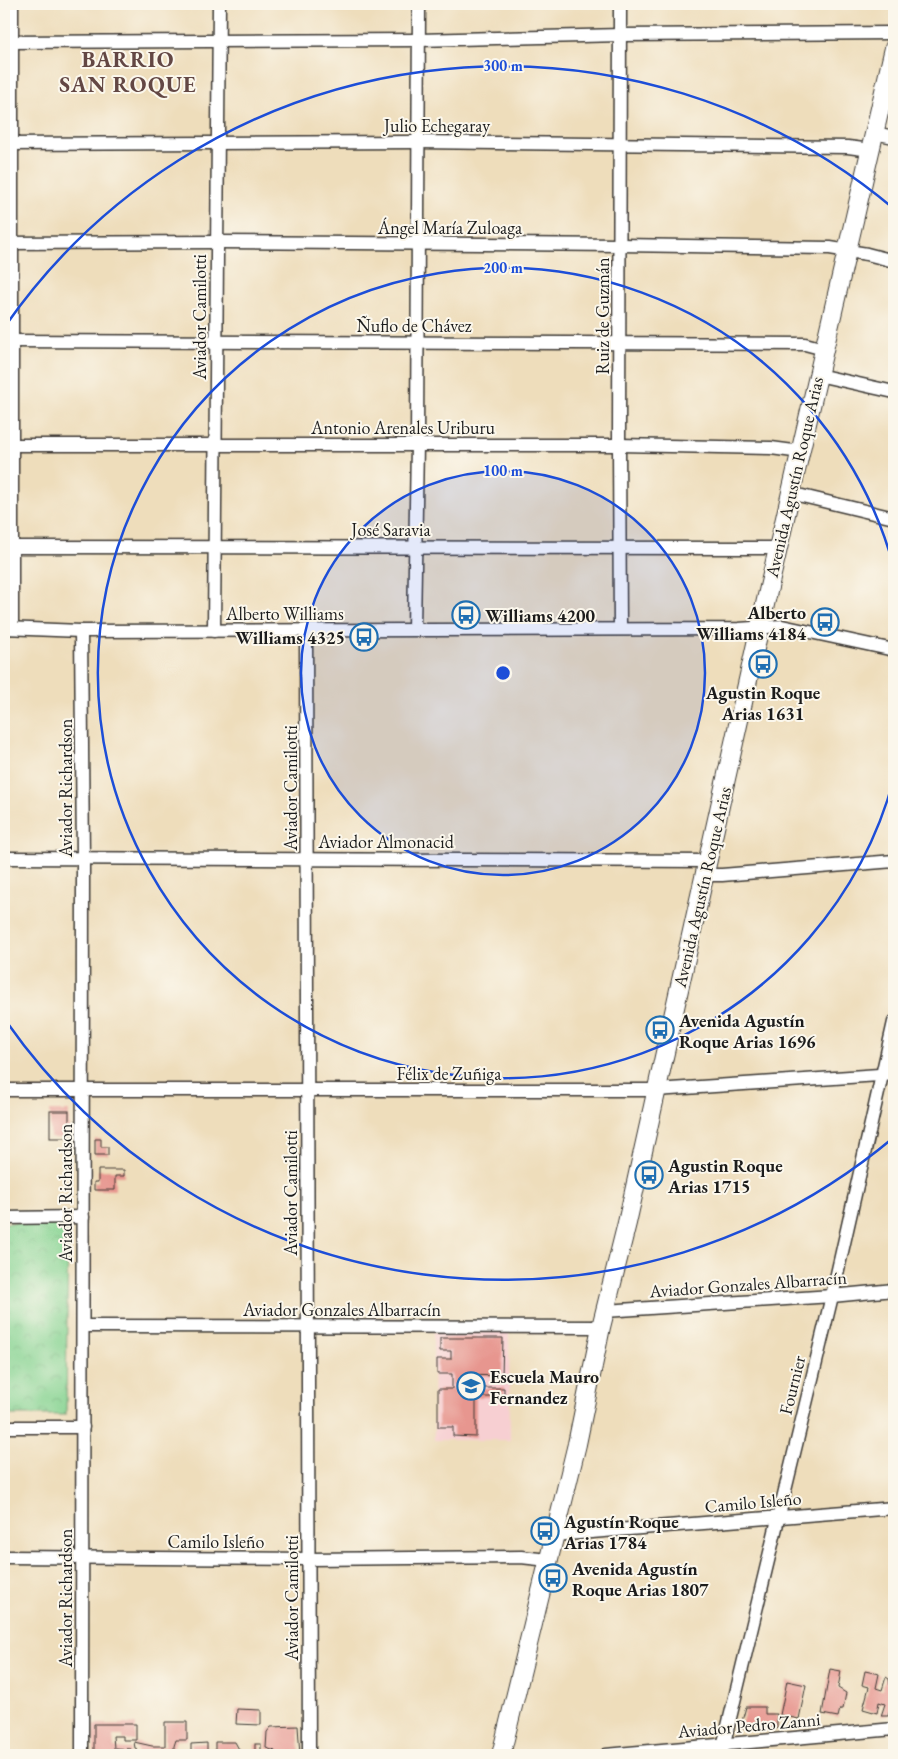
<svg xmlns="http://www.w3.org/2000/svg" width="898" height="1759" font-family="'EB Garamond',serif">
  <defs>
    <pattern id="park-crowns" width="20" height="18" patternUnits="userSpaceOnUse" patternTransform="scale(1.25)"><rect width="20" height="18" fill="#85d391"/><path d="M2 6a3 3 0 1 1 6 0M12 15a3 3 0 1 1 6 0" fill="none" stroke="#72b57c"/></pattern>
  </defs>
  <rect width="100%" height="100%" fill="#fbf7ec"/>
  <filter id="ink" filterUnits="userSpaceOnUse"><feTurbulence type="fractalNoise" baseFrequency=".02" numOctaves="2"/><feDisplacementMap in="SourceGraphic" scale="10" xChannelSelector="R" yChannelSelector="G"/><feConvolveMatrix kernelMatrix="1 2 1 2 8 2 1 2 1" color-interpolation-filters="sRGB"/></filter>
  <filter id="wash" filterUnits="userSpaceOnUse"><feTurbulence type="fractalNoise" baseFrequency=".0096" numOctaves="4" result="noise"/><feDisplacementMap in="SourceGraphic" scale="20" xChannelSelector="R" yChannelSelector="G"/><feGaussianBlur stdDeviation="1.12" result="paint"/><feColorMatrix in="noise" values="0 0 0 0 0 0 0 0 0 0 0 0 0 0 0 0 0 1.4 0 .05"/><feComposite in="paint" operator="in"/></filter>
  <g filter="url(#wash)">
    <rect width="100%" height="100%" fill="#edb"/>
    <polygon fill="#f7cfd2" points="509,1331 510,1440 434,1440 433,1332"/>
    <polygon fill="url(#park-crowns)" stroke="#507856" points="62,1222 68,1226 66,1415 4,1415 4,1223"/>
    <g id="blocks">
      <g fill="#e7968f">
        <rect x="50" y="1111" width="19" height="27"/>
        <polygon points="95,1139 101,1139 101,1147 108,1147 108,1155 95,1155"/>
        <polygon points="98,1170 124,1170 124,1176 115,1176 115,1190 94,1190 94,1182 98,1182"/>
        <polygon points="440,1338 503,1338 502,1376 466,1375 466,1388 504,1388 504,1397 476,1397 476,1437 453,1436 453,1427 438,1427 438,1389 452,1389 452,1374 437,1374 437,1359 451,1359 451,1351 440,1351"/>
        <polygon points="830,1669 841,1671 838,1688 846,1693 843,1709 840,1709 838,1717 822,1714"/>
        <polygon points="865,1671 879,1674 876,1688 882,1690 886,1677 889,1679 890,1685 894,1686 894,1697 888,1716 881,1716 885,1704 879,1702 877,1713 863,1709 869,1687 862,1685"/>
        <polygon points="787,1681 806,1685 799,1719 780,1715"/>
        <polygon points="746,1707 765,1707 765,1714 777,1714 777,1729 740,1728"/>
        <polygon points="237,1709 261,1710 261,1725 236,1724"/>
        <polygon points="165,1722 187,1722 187,1740 176,1740 174,1746 174,1755 138,1755 137,1749 135,1748 134,1742 152,1746 165,1746"/>
        <polygon points="94,1724 136,1724 136,1740 123,1740 123,1736 113,1736 114,1748 131,1749 130,1755 94,1755"/>
        <polygon points="298,1726 300,1755 275,1755 275,1751 266,1748 267,1732 271,1727"/>
        <polygon points="215,1742 235,1742 242,1755 215,1755"/>
        <polygon points="207,1743 207,1755 191,1755 191,1744"/>
        <rect x="255" y="1744" width="6" height="11"/>
      </g>
    </g>
  </g>
  <g filter="url(#ink)">
    <use href="#blocks" fill-opacity="0" stroke="#3c3934" stroke-width="1"/>
    <g fill="none" stroke-linecap="round" stroke-linejoin="round">
      <g stroke="#3c3934" stroke-width="15">
        <g id="street">
          <polyline points="12,4 12,628"/>
          <polyline points="4,42 419,40 621,35 894,33"/>
          <polyline points="874,133 894,137"/>
          <polyline points="4,144 419,142 848,147 871,150"/>
          <polyline points="4,243 217,242 620,245 830,248 867,254 894,261"/>
          <polyline points="4,341 805,344 824,349"/>
          <polyline points="818,375 894,392"/>
          <polyline points="4,445 619,445 771,448 801,452"/>
          <polyline points="790,493 894,518"/>
          <polyline points="4,547 778,548"/>
          <polyline points="4,628 81,631 739,629 782,626 894,650"/>
          <polyline points="620,628 619,445 620,4"/>
          <polyline points="414,629 417,444 419,4"/>
          <polyline points="306,630 309,1755"/>
          <polyline points="81,631 83,859 82,1755"/>
          <polyline points="214,631 219,4"/>
          <polyline points="4,858 708,861"/>
          <polyline points="704,875 722,875 894,861"/>
          <polyline points="4,1090 656,1090 894,1074"/>
          <polyline points="4,1218 83,1217"/>
          <polyline points="605,1311 832,1296 894,1290"/>
          <polyline points="83,1326 601,1327"/>
          <polyline points="4,1427 83,1427"/>
          <polyline points="554,1535 894,1508"/>
          <polyline points="4,1557 309,1559 521,1557 548,1560"/>
          <polyline points="606,1755 894,1729"/>
          <polyline points="721,1755 832,1296 894,1022"/>
        </g>
      </g>
      <g stroke="#3c3934" stroke-width="20">
        <polyline id="secondary" points="501,1755 577,1444 601,1327 627,1223 760,626 894,48"/>
      </g>
      <use href="#street" stroke="#fff" stroke-width="12"/>
      <use href="#secondary" stroke="#fff" stroke-width="18"/>
    </g>
  </g>
  <circle cx="503" cy="673" r="202" fill="#1d4ed8" fill-opacity=".12"/>
  <g fill="none" stroke="#1d4ed8" stroke-width="2.5">
    <circle cx="503" cy="673" r="202"/>
    <path d="M894 778A405 405 0 1 1 894 568"/>
    <path d="M893 1138A607 607 0 0 1 6 1021M6 325A607 607 0 0 1 893 208"/>
  </g>
  <defs>
    <g id="bus-ring" transform="scale(1.4375)"><circle r="9.5" fill="#fbf7ec" stroke="#1f6fb2" stroke-width="1.5"/><path d="M-5-6H5V4H4V6H2V4H-2V6H-4V4H-5ZM-3.5-4V0h7V-4ZM-3.5 1.2v1.5H-2V1.2ZM2 1.2v1.5H3.5V1.2Z" fill="#1f6fb2"/></g>
    <g id="school-ring" transform="scale(1.4375)"><circle r="9.5" fill="#fbf7ec" stroke="#1f6fb2" stroke-width="1.5"/><path d="M0-5L7-2L0 1L-7-2ZM-4 1L0 2.5L4 1V4Q0 6-4 4Z" fill="#1f6fb2"/></g>
  </defs>
  <g fill-rule="evenodd">
    <use href="#bus-ring" x="466" y="615"/>
    <use href="#bus-ring" x="825" y="622"/>
    <use href="#bus-ring" x="364" y="637"/>
    <use href="#bus-ring" x="763" y="664"/>
    <use href="#bus-ring" x="660" y="1030"/>
    <use href="#bus-ring" x="649" y="1175"/>
    <use href="#school-ring" x="471" y="1386"/>
    <use href="#bus-ring" x="545" y="1531"/>
    <use href="#bus-ring" x="553" y="1578"/>
  </g>
  <g text-anchor="middle" dominant-baseline="central" stroke-width="4" stroke-linejoin="round" paint-order="stroke">
    <g font-size="18" fill="#1c1c1c" stroke="#fbf7ec">
      <text x="437" y="125">Julio Echegaray</text>
      <text x="450" y="227">Ángel María Zuloaga</text>
      <text transform="translate(602 316) rotate(-90)">Ruiz de Guzmán</text>
      <text transform="translate(199 317) rotate(-90)">Aviador Camilotti</text>
      <text x="414" y="325">Ñuflo de Chávez</text>
      <text x="403" y="427">Antonio Arenales Uriburu</text>
      <text transform="translate(794 477) rotate(-77)">Avenida Agustín Roque Arias</text>
      <text x="391" y="529">José Saravia</text>
      <text x="285" y="613">Alberto Williams</text>
      <text transform="translate(65 788) rotate(-90)">Aviador Richardson</text>
      <text transform="translate(290 788) rotate(-90)">Aviador Camilotti</text>
      <text x="386" y="841">Aviador Almonacid</text>
      <text transform="translate(702 887) rotate(-77)">Avenida Agustín Roque Arias</text>
      <text x="449" y="1073">Félix de Zuñiga</text>
      <text transform="translate(65 1193) rotate(-90)">Aviador Richardson</text>
      <text transform="translate(290 1193) rotate(-90)">Aviador Camilotti</text>
      <text transform="translate(748 1284) rotate(-4)">Aviador Gonzales Albarracín</text>
      <text x="342" y="1309">Aviador Gonzales Albarracín</text>
      <text transform="translate(792 1385) rotate(-76)">Fournier</text>
      <text transform="translate(753 1502) rotate(-5)">Camilo Isleño</text>
      <text x="216" y="1541">Camilo Isleño</text>
      <text transform="translate(65 1598) rotate(-90)">Aviador Richardson</text>
      <text transform="translate(291 1598) rotate(-90)">Aviador Camilotti</text>
      <text transform="translate(749 1725) rotate(-5)">Aviador Pedro Zanni</text>
    </g>
    <g font-size="18" font-weight="bold" fill="#1c1c1c" stroke="#fbf7ec" text-anchor="start">
      <text x="806" y="612" text-anchor="end">Alberto<tspan x="806" dy="21">Williams 4184</tspan></text>
      <text x="485" y="615">Williams 4200</text>
      <text x="345" y="637" text-anchor="end">Williams 4325</text>
      <text x="763" y="692" text-anchor="middle">Agustin Roque<tspan x="763" dy="21">Arias 1631</tspan></text>
      <text x="679" y="1020">Avenida Agustín<tspan x="679" dy="21">Roque Arias 1696</tspan></text>
      <text x="668" y="1165">Agustin Roque<tspan x="668" dy="21">Arias 1715</tspan></text>
      <text x="490" y="1376">Escuela Mauro<tspan x="490" dy="21">Fernandez</tspan></text>
      <text x="564" y="1521">Agustín Roque<tspan x="564" dy="21">Arias 1784</tspan></text>
      <text x="572" y="1568">Avenida Agustín<tspan x="572" dy="21">Roque Arias 1807</tspan></text>
    </g>
    <g font-size="22" font-weight="bold" letter-spacing="1" fill="#634744" stroke="#fbf7ec">
      <text x="128" y="59">BARRIO<tspan x="128" dy="25">SAN ROQUE</tspan></text>
    </g>
  </g>
  <circle cx="503" cy="673" r="8" fill="#1d4ed8" stroke="#fbf7ec" stroke-width="2.5"/>
  <g font-size="15" text-anchor="middle" font-weight="bold" fill="#1d4ed8" stroke="#fbf7ec" stroke-width="4" stroke-linejoin="round" paint-order="stroke">
    <text x="503" y="71">300 m</text>
    <text x="503" y="273">200 m</text>
    <text x="503" y="476">100 m</text>
  </g>
  <rect width="898" height="1759" fill="none" stroke="#fbf7ec" stroke-width="20"/>
</svg>
